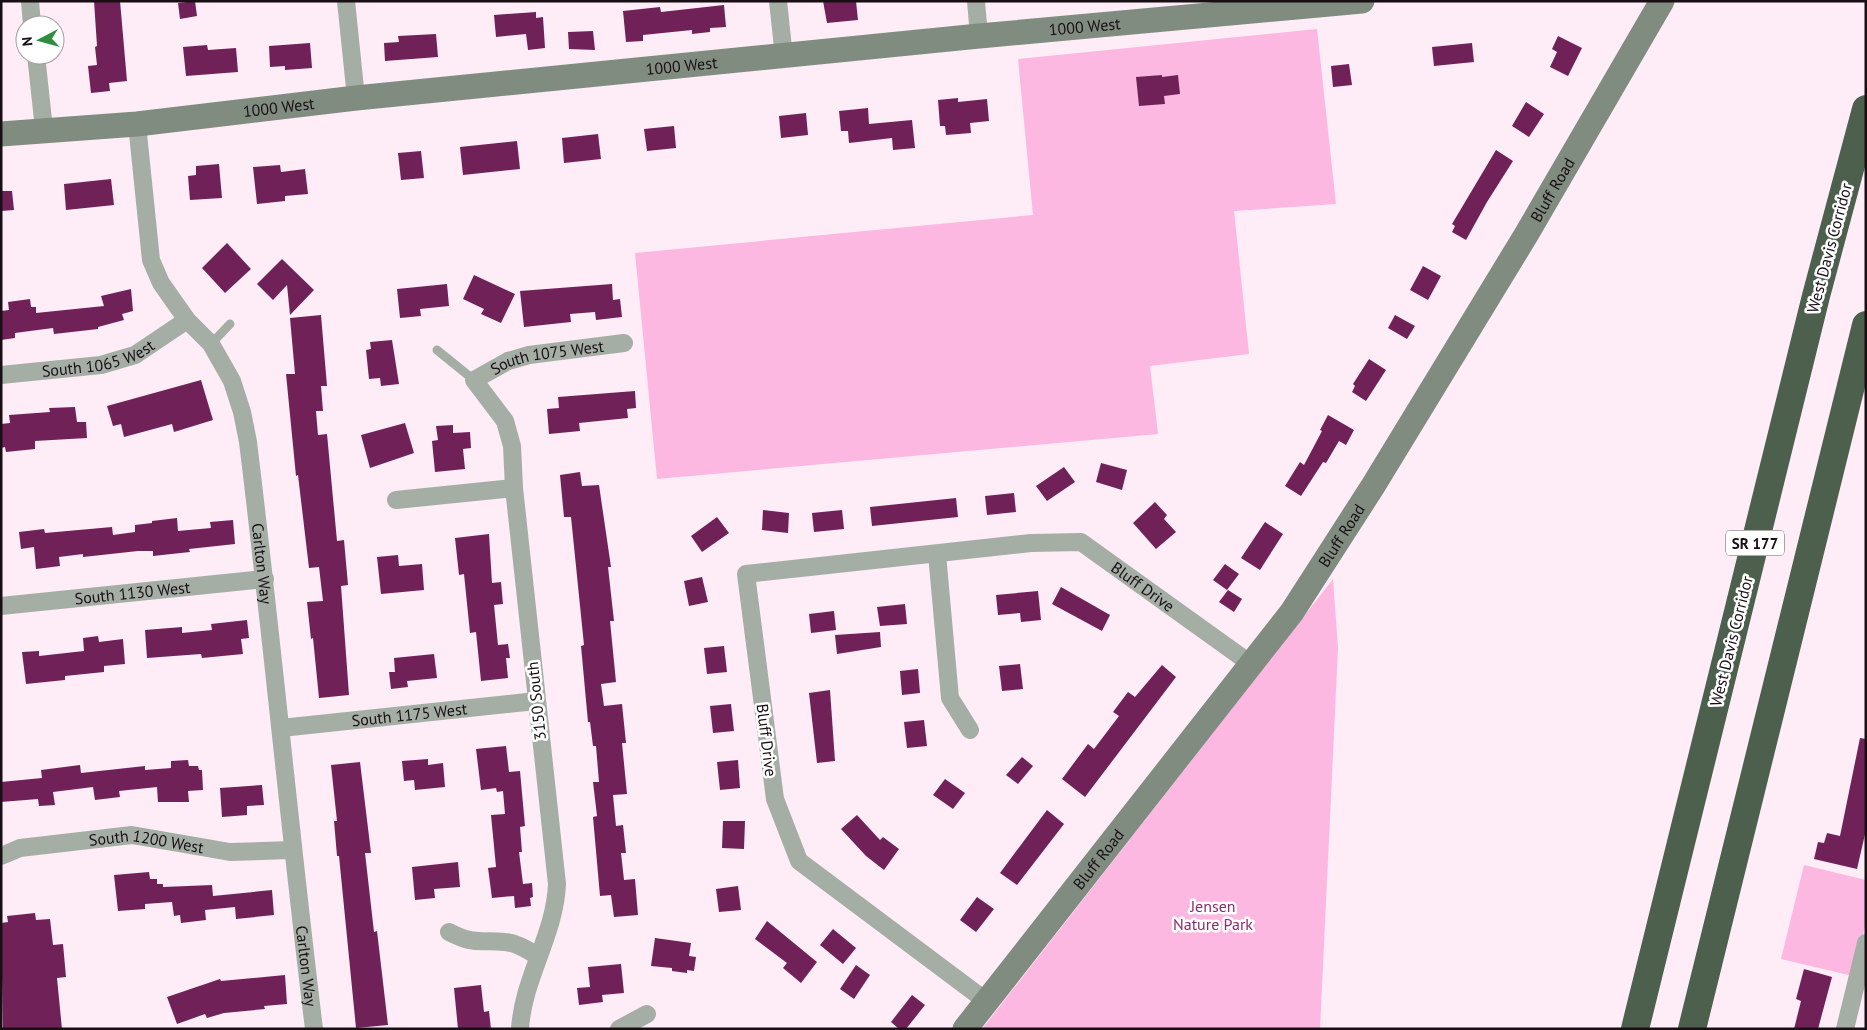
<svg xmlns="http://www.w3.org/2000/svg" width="1867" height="1030" font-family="'PT Sans',sans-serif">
  <rect width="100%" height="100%" fill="#feedf7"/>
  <g fill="#fcb8e1">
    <polygon points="1317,29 1336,204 1234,211 1249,354 1150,366 1158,434 657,479 635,253 1033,215 1018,59"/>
    <polygon points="1333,579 1338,648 1320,1029 982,1029"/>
    <polygon points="1804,865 1866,880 1866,922 1853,976 1781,959"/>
  </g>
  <g fill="#702258">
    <polygon points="94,1 120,1 127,81 109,83 110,91 91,93 88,66 97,65 95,47 97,46"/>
    <polygon points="195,1 197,16 180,19 178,3"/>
    <polygon points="823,1 856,1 858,20 827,23"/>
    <polygon points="724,5 726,27 710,28 710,32 692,34 692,30 643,35 643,41 626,42 623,11 660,7 661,12"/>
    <polygon points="536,12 536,18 543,17 545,48 528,50 526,34 496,37 494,15"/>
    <polygon points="593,31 595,50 569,49 568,32"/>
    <polygon points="436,34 438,57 385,61 384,43 399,42 398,36"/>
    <polygon points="1558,36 1582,48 1568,76 1550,67 1557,52 1552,49"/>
    <polygon points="310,43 312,68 285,70 285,66 270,67 269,46"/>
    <polygon points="1472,43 1474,62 1434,66 1432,47"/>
    <polygon points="207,45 208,50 236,48 238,72 186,76 183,47"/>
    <polygon points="1349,64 1352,85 1333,87 1331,66"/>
    <polygon points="1162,75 1162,77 1178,75 1180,94 1164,96 1165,104 1139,106 1136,77"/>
    <polygon points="958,98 958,102 987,99 989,121 970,123 971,133 946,135 945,126 940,126 938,100"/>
    <polygon points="1526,102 1544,114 1529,137 1512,126"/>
    <polygon points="868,108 869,124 912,120 915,148 893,150 892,138 849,143 848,131 841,131 839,111"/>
    <polygon points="806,113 808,135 781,138 779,116"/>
    <polygon points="674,126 676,148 647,151 644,129"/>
    <polygon points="598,134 601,159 564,163 562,138"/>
    <polygon points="517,141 520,169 463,175 460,147"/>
    <polygon points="1496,150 1513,161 1487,202 1466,240 1452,232 1455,226 1452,224"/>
    <polygon points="421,151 424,178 401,180 398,153"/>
    <polygon points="219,164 222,198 190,200 188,176 196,175 196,166"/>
    <polygon points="280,165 281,172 305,169 308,194 285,196 285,201 257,204 253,167"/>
    <polygon points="111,179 114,205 66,210 64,184"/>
    <polygon points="1,191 12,191 14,210 1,211"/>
    <polygon points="227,243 251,269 225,293 202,268"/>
    <polygon points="282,259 314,290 290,315 287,285 273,300 257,284"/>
    <polygon points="1423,266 1441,276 1428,300 1410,290"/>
    <polygon points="474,275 515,294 501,323 481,314 484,309 463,299"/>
    <polygon points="447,284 449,306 420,309 421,316 400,318 397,289"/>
    <polygon points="612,284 613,300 620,299 622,317 596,320 595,312 570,314 571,322 524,327 520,291"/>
    <polygon points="131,289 133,311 122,314 124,320 98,327 98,329 54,334 53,328 15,333 15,338 1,340 1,311 9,310 8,302 30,299 31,307 36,307 36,313 104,306 101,296"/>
    <polygon points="321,315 327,386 321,386 323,411 316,411 318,435 327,434 337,541 344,540 348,585 341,586 349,695 319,698 313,638 311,639 307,602 323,601 319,567 309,568 298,475 296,476 286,374 295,374 290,318"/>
    <polygon points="1395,315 1415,326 1407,339 1388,328"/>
    <polygon points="392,340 399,384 381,386 380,378 369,379 366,350 371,349 370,342"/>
    <polygon points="1369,359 1386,370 1366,401 1352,392 1355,386 1353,384"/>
    <polygon points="201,380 213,420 174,432 172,424 124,437 121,424 113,426 107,406"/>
    <polygon points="635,391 636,408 627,409 628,418 579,423 580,431 549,434 547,409 559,408 558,397"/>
    <polygon points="75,407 77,422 86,422 87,438 35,441 35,449 6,452 5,447 1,448 1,424 10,423 9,415 50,412 49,408"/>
    <polygon points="1328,415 1354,430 1346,445 1339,441 1326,463 1323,462 1301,496 1285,486 1300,462 1304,465 1322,431 1320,430"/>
    <polygon points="405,423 414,453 370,468 361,435"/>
    <polygon points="453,425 453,433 470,432 471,448 463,449 465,469 435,472 432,441 438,440 436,426"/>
    <polygon points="1101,463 1127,470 1122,490 1096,482"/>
    <polygon points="1064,467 1075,482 1047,501 1036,486"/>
    <polygon points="580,472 582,486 599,485 611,567 608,567 614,621 610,621 616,682 601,684 604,706 622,704 626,743 622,743 627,794 613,795 616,826 623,825 626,853 621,853 624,880 635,879 638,915 614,917 611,895 600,896 593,817 597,816 593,782 599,782 596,746 593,746 590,722 588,722 581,646 584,645 571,517 564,517 560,475"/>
    <polygon points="1014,493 1016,512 987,515 985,496"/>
    <polygon points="956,498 958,517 872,526 870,507"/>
    <polygon points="1155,502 1167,515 1164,519 1176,532 1156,549 1133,523"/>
    <polygon points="763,510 789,513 788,533 762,530"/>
    <polygon points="842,510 844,529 814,532 812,513"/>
    <polygon points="717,517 729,533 702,552 691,536"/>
    <polygon points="177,518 178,531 211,528 210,522 233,520 235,544 189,549 190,552 153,556 153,551 138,551 83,557 83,554 59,557 60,566 36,569 34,547 21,549 19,532 44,529 45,533 112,527 113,535 135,532 135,525 152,523 152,521"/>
    <polygon points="1265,522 1283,534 1260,570 1241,558"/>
    <polygon points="489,534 492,583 501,582 503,604 494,605 498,645 508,644 510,658 506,658 508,678 481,681 476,632 470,633 464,574 459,575 455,538"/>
    <polygon points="398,555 399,566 422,564 424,590 381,594 377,557"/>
    <polygon points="1225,564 1239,574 1227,590 1213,580"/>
    <polygon points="702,577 708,602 689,606 684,581"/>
    <polygon points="1061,587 1110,615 1102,631 1052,604"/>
    <polygon points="1228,590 1242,599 1234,612 1219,602"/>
    <polygon points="1038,591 1041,620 1021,622 1020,613 998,615 996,595"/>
    <polygon points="905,604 907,624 880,626 877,607"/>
    <polygon points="834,611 836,630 811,633 809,614"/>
    <polygon points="247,620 249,638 241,639 243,654 202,658 201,654 147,658 145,630 182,627 182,633 212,630 211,624"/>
    <polygon points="880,632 881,647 837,654 835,635"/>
    <polygon points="98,636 99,642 123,639 125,664 104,666 104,672 65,676 65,680 26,684 22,652 39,651 39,656 84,651 83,638"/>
    <polygon points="724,646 727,672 707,674 704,648"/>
    <polygon points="434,654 437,678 407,681 408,687 391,689 389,672 395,672 394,658"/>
    <polygon points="1020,664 1023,689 1002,691 999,666"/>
    <polygon points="1162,665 1176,677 1085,797 1062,779 1088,744 1094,749 1119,716 1113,712 1128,692 1135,697"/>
    <polygon points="918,669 920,693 902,695 900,671"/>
    <polygon points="830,690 835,761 817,763 809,693"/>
    <polygon points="731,704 734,731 713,733 710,706"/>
    <polygon points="924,720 927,746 907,748 904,722"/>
    <polygon points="1860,738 1866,739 1866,830 1857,869 1814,859 1818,842 1824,843 1827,833 1840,836"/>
    <polygon points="506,746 509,772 520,771 525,826 520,827 522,852 519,852 523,884 532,883 533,897 530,898 531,906 515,908 514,896 492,898 488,868 496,867 491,815 505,814 503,791 497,792 496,788 481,790 476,749"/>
    <polygon points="1022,757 1033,766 1018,784 1006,775"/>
    <polygon points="428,759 428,765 443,763 445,787 415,790 414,780 404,781 402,761"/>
    <polygon points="188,760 189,766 198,766 199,770 202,770 203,790 188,791 189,802 158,802 157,787 119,791 120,797 95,800 93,787 53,792 55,805 39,806 38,799 1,802 1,782 42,778 41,770 80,765 81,773 145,766 145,770 171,768 171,761"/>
    <polygon points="738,760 740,788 720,790 717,762"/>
    <polygon points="360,762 371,853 365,853 374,932 377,931 388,1025 356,1028 339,856 337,856 334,821 337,821 331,765"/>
    <polygon points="945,779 965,793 953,809 933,795"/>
    <polygon points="262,785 264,805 247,806 247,815 222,817 220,788"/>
    <polygon points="1047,810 1064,824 1017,885 1000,873"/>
    <polygon points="857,815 880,840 883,837 899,849 884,870 866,856 841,829"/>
    <polygon points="723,821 745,821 744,849 722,848"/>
    <polygon points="458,862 460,887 434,889 435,898 415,900 412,867"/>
    <polygon points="149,872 150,879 157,879 157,884 163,884 163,887 212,885 213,896 272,890 274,915 236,919 235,907 205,910 206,920 181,923 180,915 174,916 172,902 145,904 145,909 118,911 114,875"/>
    <polygon points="738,886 741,910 719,912 716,889"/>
    <polygon points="977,897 994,909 976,932 960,920"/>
    <polygon points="35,913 36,920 50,919 53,945 63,944 66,977 57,978 62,1029 3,1029 1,923 8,922 7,916"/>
    <polygon points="767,921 817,962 801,983 783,968 787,963 755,939"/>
    <polygon points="833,929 856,948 843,964 820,945"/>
    <polygon points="655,938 691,943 689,956 696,957 694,971 687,970 687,973 672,971 672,968 651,966"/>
    <polygon points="621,964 624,993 602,995 603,1002 579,1005 577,988 590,987 588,967"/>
    <polygon points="856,965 870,975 854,999 840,989"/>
    <polygon points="1804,969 1832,977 1818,1029 1794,1029 1801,1001 1796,999"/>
    <polygon points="285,975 287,1004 264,1006 265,1009 224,1013 207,1018 205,1014 177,1024 167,997 220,979 221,981"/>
    <polygon points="481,985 484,1012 489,1011 491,1029 458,1029 454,988"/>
    <polygon points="912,995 925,1005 906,1029 899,1029 891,1022"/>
  </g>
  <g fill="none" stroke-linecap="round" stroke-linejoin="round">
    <g stroke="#a4aea5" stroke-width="9">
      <polyline points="211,344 230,324"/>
      <polyline points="437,350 474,380"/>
    </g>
    <g stroke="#a4aea5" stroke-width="18">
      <polyline points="30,1 32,25"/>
      <polyline points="346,1 356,98"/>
      <polyline points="778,1 784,57"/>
      <polyline points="976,1 979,36"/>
      <polyline points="36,55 44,129"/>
      <path id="s1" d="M 137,124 L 151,260 L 161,283 L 187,320 L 211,344 L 232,381 L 242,412 L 248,442 C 272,638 290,833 314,1029"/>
      <path id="s2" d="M 1,375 L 101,365 L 135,355 L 187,320"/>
      <polyline points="396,500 514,488"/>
      <polyline points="937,554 950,698 970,730"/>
      <path id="s3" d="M 1,606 L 265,579"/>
      <path id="s4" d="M 281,728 L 536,701"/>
      <path id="s5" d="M 1,856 L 20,848 L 132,835 L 230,852 L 292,850"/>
      <path d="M 449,932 C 476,946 479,939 505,942 C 517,943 528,950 537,956"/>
      <path id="s6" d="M 986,1001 L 799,861 L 775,799 L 746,574 L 1031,543 L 1081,542 L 1251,664"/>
      <path id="s7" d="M 520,1029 C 523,978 555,935 557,884 L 514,488 L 512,446 L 505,421 L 474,380 L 508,361 L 529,355 L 624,343"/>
      <polyline points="619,1029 647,1014"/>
      <polyline points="1845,1029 1866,943"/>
    </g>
    <g stroke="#7f8c7f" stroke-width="25">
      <path id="s8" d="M 1,134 L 137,124 L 356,98 L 979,36 L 1362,1"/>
      <path id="s9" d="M 965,1029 L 1292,612 L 1373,486 L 1526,235 L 1662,1"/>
    </g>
    <g stroke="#4d604e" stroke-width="28">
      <polyline points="1635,1029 1816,296 1866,109"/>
      <polyline points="1692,1029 1866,325"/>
    </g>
  </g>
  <g text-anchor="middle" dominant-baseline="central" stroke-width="5" stroke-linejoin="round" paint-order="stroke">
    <rect fill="#fff" stroke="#5d565a" stroke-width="1" x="1726" y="530.5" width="58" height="25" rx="4"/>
    <g font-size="15" font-weight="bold" fill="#180e14">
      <text x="1755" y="543">SR 177</text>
    </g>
    <g font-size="16" fill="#180e14" stroke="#fff">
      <text stroke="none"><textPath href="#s8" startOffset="1089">1000 West</textPath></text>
      <text stroke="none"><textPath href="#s8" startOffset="684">1000 West</textPath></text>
      <text stroke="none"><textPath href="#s8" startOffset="279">1000 West</textPath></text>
      <text stroke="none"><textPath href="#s9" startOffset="1026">Bluff Road</textPath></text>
      <text transform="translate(1829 248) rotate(-75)">West Davis Corridor</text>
      <text stroke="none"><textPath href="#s2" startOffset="99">South 1065 West</textPath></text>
      <text stroke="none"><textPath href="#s7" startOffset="746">South 1075 West</textPath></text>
      <text stroke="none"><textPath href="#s9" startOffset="621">Bluff Road</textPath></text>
      <text stroke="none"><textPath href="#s1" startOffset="469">Carlton Way</textPath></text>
      <text stroke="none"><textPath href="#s6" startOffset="940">Bluff Drive</textPath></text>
      <text stroke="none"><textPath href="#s3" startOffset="132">South 1130 West</textPath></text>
      <text transform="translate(1731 641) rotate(-76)">West Davis Corridor</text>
      <text transform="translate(536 701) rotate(-96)">3150 South</text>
      <text stroke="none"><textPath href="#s4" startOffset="129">South 1175 West</textPath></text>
      <text transform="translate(767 740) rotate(83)">Bluff Drive</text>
      <text stroke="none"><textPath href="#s5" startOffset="148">South 1200 West</textPath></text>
      <text stroke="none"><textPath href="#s9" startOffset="216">Bluff Road</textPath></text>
      <text stroke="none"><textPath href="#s1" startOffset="874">Carlton Way</textPath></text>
    </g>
    <g font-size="16" fill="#8e286f" stroke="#fff">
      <text x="1213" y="906">Jensen<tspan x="1213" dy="18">Nature Park</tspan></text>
    </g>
  </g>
  <rect width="1867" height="1030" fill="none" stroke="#180e14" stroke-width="5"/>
  <g transform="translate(40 40) rotate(264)"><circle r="24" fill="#ffffff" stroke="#a39fa1"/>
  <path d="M0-4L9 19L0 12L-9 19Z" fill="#2f8d3f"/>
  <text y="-8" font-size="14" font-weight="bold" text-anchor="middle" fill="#180e14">N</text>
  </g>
</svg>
